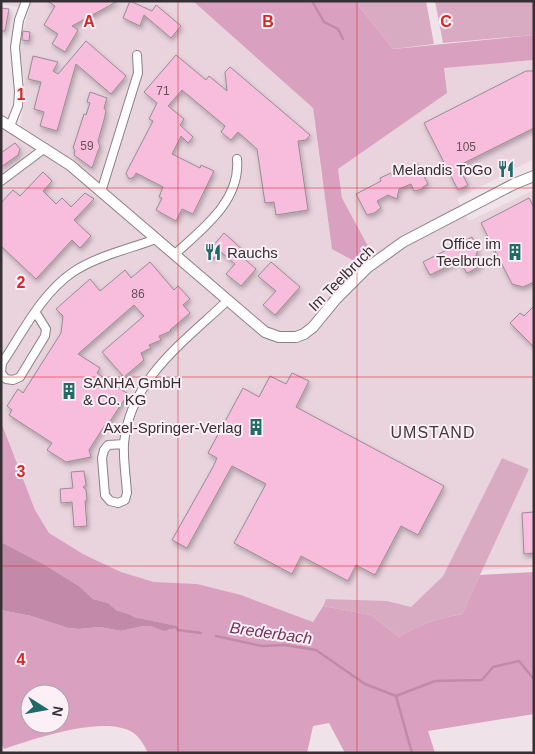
<svg xmlns="http://www.w3.org/2000/svg" width="535" height="754" font-family="Helvetica,sans-serif">
  <defs>
    <filter id="shadow"><feDropShadow dx="1.5" dy="3" stdDeviation="2.5" flood-color="#0004"/></filter>
  </defs>
  <rect width="100%" height="100%" fill="#f0e2e9"/>
  <polygon fill="#e9d4de" points="1,1 193,1 313,108 322,180 369,248 342,198 338,169 413,116 443,68 534,60 534,159 457,199 469,221 534,190 534,567 481,570 529,469 502,458 443,576 411,607 387,602 326,599 313,622 241,595 197,584 154,582 121,572 83,554 49,533 35,510 1,422 1,127 18,137 24,104 24,80 20,53 23,32 29,9 1,4"/>
  <g fill="#d8abc2">
    <polygon points="358,1 426,1 434,44 393,49 358,5"/>
    <polygon points="435,1 534,1 534,35 443,43"/>
    <path d="M 502,458 L 529,469 L 462,614 C 436,619 422,623 399,637 L 371,615 L 323,606 L 326,599 L 387,601 L 411,607 L 443,576 Z"/>
  </g>
  <g fill="#daa0bf" fill-rule="evenodd">
    <polygon points="193,1 358,1 358,5 393,49 534,35 534,60 444,68 447,93 338,169 342,198 369,248 354,261 332,249 313,108"/>
    <path d="M 1,422 L 35,510 L 49,533 L 83,554 L 121,572 L 154,582 L 197,584 L 241,595 L 313,622 L 323,606 L 371,615 L 399,637 C 422,623 436,619 462,614 L 480,575 L 534,572 L 534,714 L 428,731 L 435,753 L 345,753 L 329,723 L 313,726 L 307,753 L 148,753 C 144,745 140,737 132,732 C 103,715 34,739 4,749 L 1,743 L 1,610 L 31,616 L 68,628 L 79,629 L 100,627 L 121,631 L 143,626 L 151,626 L 169,630 L 176,626 L 134,617 L 129,614 L 116,610 L 108,603 L 93,599 L 79,586 L 45,565 L 1,542 ZM 30,694 L 60,694 L 60,724 L 30,724 Z"/>
  </g>
  <polygon fill="#c28aa8" points="1,542 45,565 79,586 93,599 108,603 116,610 129,614 134,617 177,626 180,631 178,632 175,628 164,631 151,626 143,626 121,631 100,627 79,629 68,628 31,616 1,610"/>
  <g fill="none" stroke-linecap="round" stroke-linejoin="round">
    <g stroke="#c28aa8" stroke-width="2.5">
      <polyline points="312,1 324,22 338,29 343,39"/>
      <polyline points="178,630 201,633"/>
      <polyline points="216,636 262,646 285,645 316,650 365,684 396,696 435,681 482,680 493,667 519,661 532,677 534,677"/>
      <polyline points="396,696 412,753"/>
    </g>
  </g>
  <g fill="#f8bcdc" stroke="#998c93" filter="url(#shadow)">
    <polygon points="47,1 118,1 72,26 78,30 65,52 52,44 58,34 44,25 55,6"/>
    <polygon points="130,1 152,11 156,5 181,26 171,38 144,15 140,26 123,18"/>
    <polygon points="1,8 9,9 5,31 1,31"/>
    <polygon points="23,31 30,32 29,41 22,40"/>
    <polygon points="86,41 126,76 111,94 76,64 57,131 40,126 44,112 34,109 41,82 28,79 33,56 58,62 53,71 58,74"/>
    <polygon points="176,55 206,80 209,76 227,91 225,72 230,67 310,135 306,140 298,141 308,210 276,215 274,202 265,203 257,149 238,132 231,140 227,137 221,132 225,126 182,90 168,106 184,119 180,125 193,137 188,143 181,136 172,154 200,168 201,165 214,171 193,214 182,209 176,221 156,210 162,198 159,197 163,187 136,173 134,177 129,179 126,173 153,121 149,119 157,103 144,92"/>
    <polygon points="526,71 534,71 534,128 458,166 468,185 458,190 424,123"/>
    <polygon points="90,92 107,98 104,108 106,111 104,120 98,141 100,147 98,151 92,168 74,155 75,150 73,148 84,114 86,115 90,103 87,102"/>
    <polygon points="15,143 20,149 18,155 1,167 1,153"/>
    <polygon points="417,163 428,184 423,187 422,189 414,191 411,184 399,189 397,199 388,195 377,201 381,208 374,213 367,215 356,194 381,181 380,178 391,173 392,176"/>
    <polygon points="43,172 52,181 43,191 56,204 62,198 71,207 85,193 94,199 74,220 91,236 80,248 72,240 36,279 1,246 1,203 13,190 20,196"/>
    <polygon points="529,198 534,208 534,282 523,287 512,284 481,223"/>
    <polygon points="224,233 245,252 241,256 256,269 241,286 226,274 235,264 220,251 213,259 207,253"/>
    <polygon points="472,237 478,249 476,256 481,266 467,273 459,261 430,275 423,262"/>
    <polygon points="150,262 174,290 178,286 190,299 183,305 190,313 170,330 171,331 159,336 161,340 149,345 151,348 141,353 144,360 124,377 102,352 144,316 134,305 78,354 100,368 97,373 128,394 107,426 105,425 89,450 91,457 66,462 47,450 52,443 9,415 12,410 7,406 18,389 23,393 61,333 63,316 56,309 90,279 100,291 125,270 131,278"/>
    <polygon points="271,262 300,287 275,315 263,305 276,291 258,276"/>
    <polygon points="534,306 534,347 510,323 520,313 524,316"/>
    <polygon points="292,373 309,381 296,407 444,486 418,535 401,526 375,575 356,565 348,581 301,556 292,574 234,543 266,484 232,466 187,548 172,540 213,467 217,458 208,453 243,388 259,397 270,376 286,384"/>
    <polygon points="84,471 86,485 83,487 86,490 87,500 85,501 87,526 74,527 72,502 61,503 60,489 73,488 71,472"/>
    <polygon points="534,512 534,553 524,554 522,513"/>
  </g>
  <g fill="none" stroke-linecap="round" stroke-linejoin="round">
    <g stroke="#8b7f85" stroke-width="10">
      <g id="minor">
        <polyline points="10,126 18,106 19,92 15,47 19,20 26,1"/>
        <polyline points="1,181 45,148"/>
        <polyline points="101,192 138,73 137,55"/>
        <path d="M 174,255 C 202,229 241,201 237,159"/>
        <path d="M 36,313 L 46,329 L 45,336 L 20,377 L 13,380 L 6,379 L 1,373 L 2,363 C 23,332 41,294 73,272 C 97,256 129,249 156,239"/>
        <path d="M 124,444 L 108,445 L 104,450 L 102,458 L 105,495 L 110,501 L 118,503 L 125,500 L 127,493 C 126,477 123,459 124,443 C 130,379 185,341 228,300"/>
      </g>
    </g>
    <g stroke="#8b7f85" stroke-width="12">
      <polyline id="tertiary" points="1,121 70,165 265,332 279,337 296,337 304,334 313,327 336,299 367,268 403,242 514,184 534,176"/>
    </g>
    <use href="#minor" stroke="#fff" stroke-width="8"/>
    <use href="#tertiary" stroke="#fff" stroke-width="10"/>
  </g>
  <path fill="none" stroke="#d62828" stroke-width="1" stroke-opacity="0.55" d="M 178,1 L 178,753M 357,1 L 357,753M 1,188 L 534,188M 1,377 L 534,377M 1,566 L 534,566"/>
  <defs>
    <g id="restaurant-bare" transform="scale(1.35)"><path d="M-5-6h1v4h1v-4h1v4h1v-4h1v5L-1.5 .5V6h-2V.5L-5-1ZM5-6V6H3V1.5H1.5Q1.5-4 5-6Z" fill="#206b68" stroke="#fdeff6" stroke-width="2.5" paint-order="stroke"/></g>
    <g id="building-bare" transform="scale(1.35)"><path d="M-4-6H4V6H1V3H-1V6H-4ZM-2.5-4.3h1.7v1.8h-1.7ZM.8-4.3h1.7v1.8H.8ZM-2.5-1h1.7V.8h-1.7ZM.8-1h1.7V.8H.8Z" fill="#206b68" stroke="#fdeff6" stroke-width="2.5" paint-order="stroke"/></g>
  </defs>
  <g fill-rule="evenodd">
    <use href="#restaurant-bare" x="506" y="169"/>
    <use href="#restaurant-bare" x="213" y="252"/>
    <use href="#building-bare" x="515" y="252"/>
    <use href="#building-bare" x="69" y="391"/>
    <use href="#building-bare" x="256" y="427"/>
  </g>
  <g text-anchor="middle" dominant-baseline="central" stroke-width="4" stroke-linejoin="round" paint-order="stroke">
    <g font-size="12" fill="#66535d">
      <text x="163" y="91">71</text>
      <text x="87" y="146">59</text>
      <text x="466" y="147">105</text>
      <text x="138" y="294">86</text>
    </g>
    <g font-size="15" fill="#353033" stroke="#fdeff6" text-anchor="end">
      <text x="492" y="169">Melandis ToGo</text>
      <text x="501" y="243">Office im<tspan x="501" dy="17">Teelbruch</tspan></text>
      <text x="227" y="252" text-anchor="start">Rauchs</text>
      <text x="83" y="382" text-anchor="start">SANHA GmbH<tspan x="83" dy="17">&amp; Co. KG</tspan></text>
      <text x="242" y="427">Axel-Springer-Verlag</text>
    </g>
    <g font-size="15" fill="#353033" stroke="#fdeff6">
      <text transform="translate(341 278) rotate(-45)">Im Teelbruch</text>
    </g>
    <g font-size="16" letter-spacing="1" fill="#44393f" stroke="#fdeff6">
      <text x="433" y="432">UMSTAND</text>
    </g>
    <g font-size="16" font-style="italic" fill="#77325b" stroke="#fdeff6">
      <text transform="translate(271 633) rotate(8)">Brederbach</text>
    </g>
  </g>
  <g font-size="16" text-anchor="middle" font-weight="bold" fill="#d62828" stroke="#fdeff6" stroke-width="4" stroke-linejoin="round" paint-order="stroke">
    <text x="89" y="27">A</text>
    <text x="268" y="27">B</text>
    <text x="446" y="27">C</text>
    <text x="21" y="100">1</text>
    <text x="21" y="288">2</text>
    <text x="21" y="477">3</text>
    <text x="21" y="665">4</text>
  </g>
  <rect width="535" height="754" fill="none" stroke="#353033" stroke-width="5"/>
  <g transform="translate(45 709) rotate(101)"><circle r="24" fill="#fdeff6" stroke="#ada3a8"/>
  <path d="M0-4L9 19L0 12L-9 19Z" fill="#206b68"/>
  <text y="-8" font-size="14" font-weight="bold" text-anchor="middle" fill="#353033">N</text>
  </g>
</svg>
